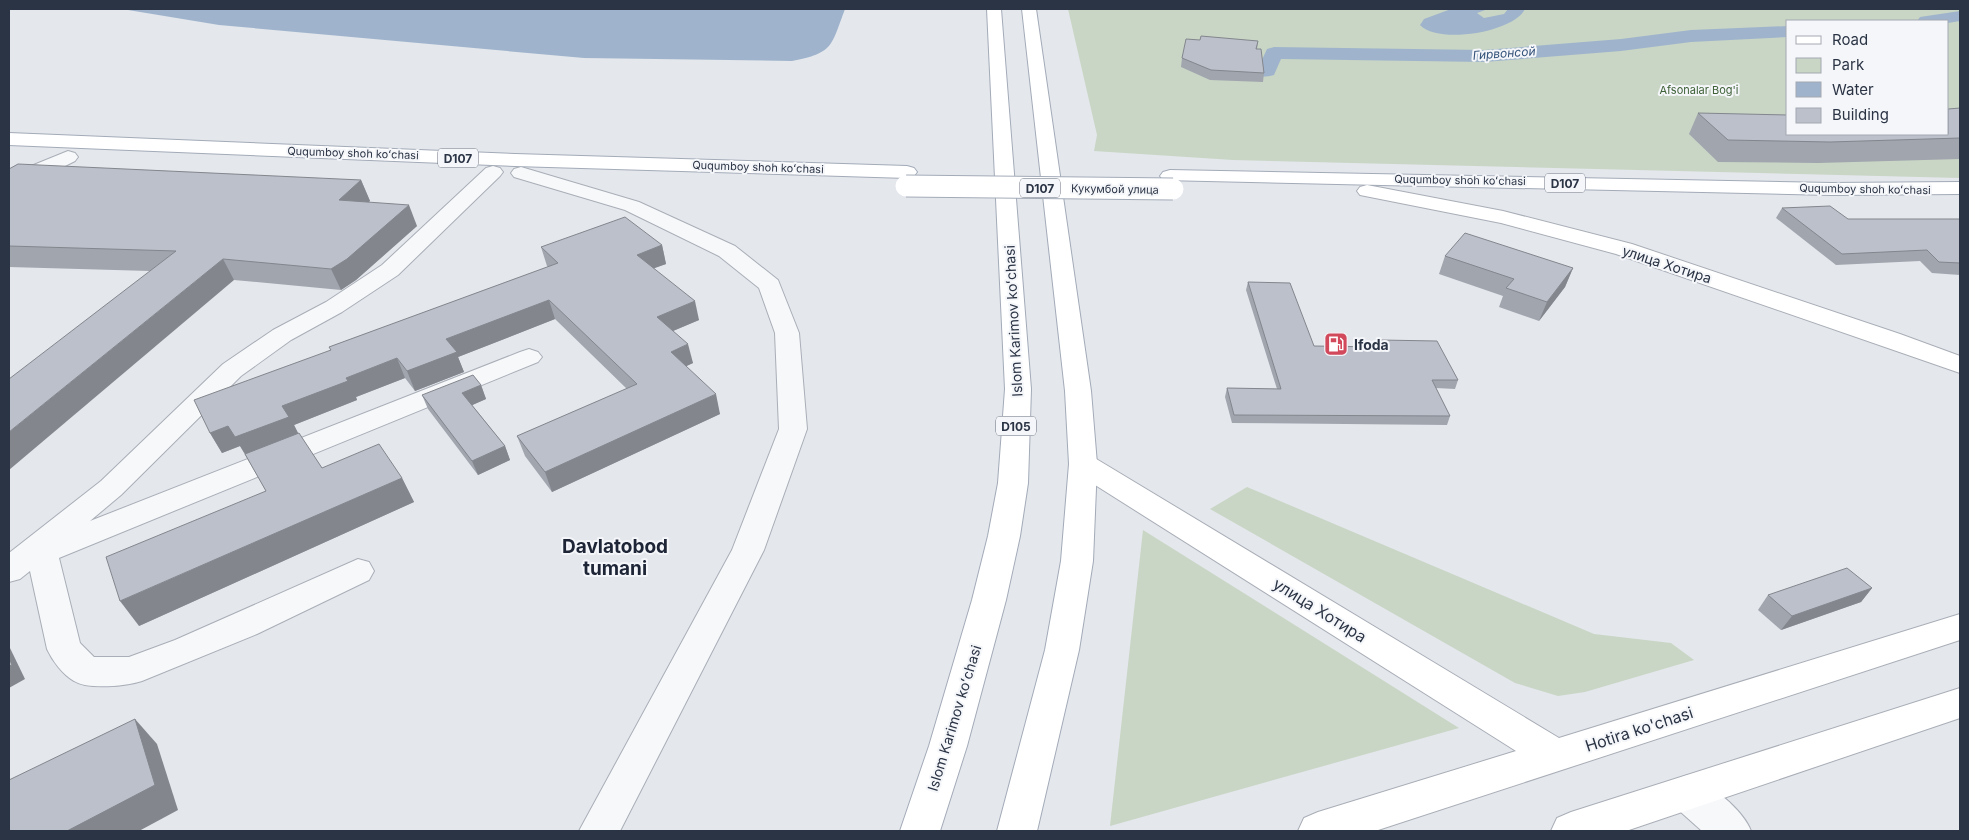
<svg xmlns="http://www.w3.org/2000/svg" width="1969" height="840" font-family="Inter,sans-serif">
  <rect width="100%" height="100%" fill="#e4e7ec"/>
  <g fill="#c9d6c5" fill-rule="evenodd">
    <path d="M 1068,9 L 1960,9 L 1960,178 L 1233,160 L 1094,151 L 1097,135 ZM 1788,21 L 1948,21 L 1948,134 L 1788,134 Z"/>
    <polygon points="1247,487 1594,634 1671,643 1694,660 1585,692 1558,696 1515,683 1210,509"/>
    <polygon points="1143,530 1459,728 1110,826"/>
  </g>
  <g fill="#9fb4cc">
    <path d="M 122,9 L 845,9 C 831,46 834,53 792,61 L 584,58 L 219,25 Z"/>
    <path d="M 1451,9 L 1488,9 L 1477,13 L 1484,18 L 1504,14 L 1508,9 L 1525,9 C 1514,32 1439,45 1420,25 L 1424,19 Z"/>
  </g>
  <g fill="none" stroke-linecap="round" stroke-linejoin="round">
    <g fill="#9fb4cc" fill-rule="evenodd">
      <polygon points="1960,11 1960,21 1948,23 1948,21 1917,21 1920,17"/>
      <path d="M 1788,26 L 1788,37 L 1691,42 L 1621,51 L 1484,62 L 1281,59 L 1274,75 C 1259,79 1240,76 1225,72 L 1222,68 L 1225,64 L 1232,62 L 1260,64 L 1267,49 L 1274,47 L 1484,50 L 1621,39 L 1691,30 Z"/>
    </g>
    <g stroke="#a9aeb7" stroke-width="2">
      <g id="street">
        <polygon points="68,151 75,153 78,157 75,161 47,175 9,187 9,175"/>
        <path d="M 493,166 L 500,168 L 503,172 L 500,176 L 398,275 L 342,312 L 291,340 L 241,376 L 121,495 L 90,521 L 520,352 L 529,349 L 538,352 L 542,357 L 538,362 L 59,558 L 80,643 L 94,657 L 129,657 L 175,640 L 358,559 L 369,562 L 374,571 L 369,580 L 257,634 L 142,681 C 127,686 88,690 74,681 C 63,675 52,660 47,649 L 30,571 L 20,579 L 9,582 L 9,553 L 101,481 L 223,364 L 273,330 L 326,302 L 382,265 L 486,168 Z"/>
        <polygon points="521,167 639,202 735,246 778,280 799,333 807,429 764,550 620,831 579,831 732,550 779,429 775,333 759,288 719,256 625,210 514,177 511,173 514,169"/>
        <path d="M 1688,775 C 1710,783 1743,810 1751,831 L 1702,831 L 1674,806 L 1669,793 L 1674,780 Z"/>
      </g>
    </g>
    <g stroke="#a9aeb7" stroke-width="2">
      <g id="secondary">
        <polygon points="1367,185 1503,211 1632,244 1900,334 1960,356 1960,373 1616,254 1501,223 1360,195 1357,191 1360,187"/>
        <polygon points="1083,454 1093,457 1559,738 1960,614 1960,640 1375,831 1298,831 1304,818 1318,812 1516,751 1073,471 1069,464 1073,457"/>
        <polygon points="1960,688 1960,718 1626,831 1551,831 1557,818 1571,812"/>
      </g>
    </g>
    <g stroke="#a3abb8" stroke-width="2">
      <g id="primary">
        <polygon points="987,9 1001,9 1031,389 1028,483 1020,536 1006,600 967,746 940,831 900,831 929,746 972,600 988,536 998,483 1005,389"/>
        <polygon points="1022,9 1036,9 1091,391 1097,464 1093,561 1079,650 1037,831 997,831 1045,650 1061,561 1069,464 1065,391"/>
        <polygon points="9,133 515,154 907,166 914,168 917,172 914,176 907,178 515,166 9,145"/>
        <polygon points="1170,170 1831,183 1960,182 1960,194 1831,195 1163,180 1160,176 1163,172"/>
      </g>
    </g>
    <use href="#street" fill="#f7f8fa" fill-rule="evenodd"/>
    <use href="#secondary" fill="#fff" fill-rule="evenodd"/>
    <use href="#primary" fill="#fff" fill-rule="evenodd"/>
    <g stroke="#a3abb8" stroke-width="23" stroke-linecap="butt">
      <polyline id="primary-bridge" points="906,186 1173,189"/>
    </g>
    <use href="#primary-bridge" stroke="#fff" stroke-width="21"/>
  </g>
  <g fill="#a1a5ae">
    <polygon points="1258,41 1257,49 1264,73 1263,82 1210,80 1181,67 1182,58"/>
    <polygon points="1960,108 1960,159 1818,163 1718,162 1689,134 1698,113 1788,134"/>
    <polygon points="9,169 361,180 370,201 368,202 417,226 356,280 341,290 234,280 150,271 9,267"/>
    <polygon points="1782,208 1848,219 1960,219 1960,275 1932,273 1920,261 1836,265 1776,218"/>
    <polygon points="662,245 666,264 654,268 699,320 673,331 693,363 686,366 720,414 552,492 525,456 517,436 627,389 555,319 458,357 464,372 415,391 405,378 356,397 357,400 294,425 298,433 322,468 402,478 414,502 139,626 266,491 240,446 222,453 210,433 331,350 329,347 548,267 547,266 541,247"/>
    <polygon points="1445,256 1573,268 1565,287 1539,321 1499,307 1503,296 1439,274"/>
    <polygon points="1248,282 1314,346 1378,347 1380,340 1458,380 1455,389 1436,388 1450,416 1447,425 1232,423 1225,397 1227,388 1277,389 1246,290"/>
    <polygon points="481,385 486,399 472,405 505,446 510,460 478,475 428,409 422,395"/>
    <polygon points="1872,588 1861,602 1781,630 1758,610 1768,595"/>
  </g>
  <g fill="#83868d">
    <polygon points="361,180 370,201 347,220 339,200"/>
    <polygon points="409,205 417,226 356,280 341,290 331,269"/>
    <polygon points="662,245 666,264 641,273 637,255"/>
    <polygon points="223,259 234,280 9,470 9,432"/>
    <polygon points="1573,268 1565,287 1539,321 1547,302"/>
    <polygon points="549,300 555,319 458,357 464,372 415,391 407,371 446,339"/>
    <polygon points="695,301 699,320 661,336 657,317"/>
    <polygon points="688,344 693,363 676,371 671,352"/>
    <polygon points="397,358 405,378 356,397 357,400 294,425 300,437 247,457 240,446 222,453 210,433 346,378"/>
    <polygon points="481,385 486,399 468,407 462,393"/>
    <polygon points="716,394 720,414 552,492 545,472"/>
    <polygon points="505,446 510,460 478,475 472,461"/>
    <polygon points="402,478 414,502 139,626 120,601"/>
    <polygon points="1872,588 1861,602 1781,630 1792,616"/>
    <polygon points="9,646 25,679 9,688"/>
    <polygon points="135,719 157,744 178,810 139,831 67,831"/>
  </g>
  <g fill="#bbc0ca" stroke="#83868d">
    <polygon points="1201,36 1258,41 1256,49 1261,49 1264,73 1211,70 1182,58 1186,39 1200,40"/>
    <polygon points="1960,108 1960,138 1830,142 1728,140 1698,113 1788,115 1788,134 1948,134 1948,109"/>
    <polygon points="18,164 361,180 339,200 409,205 347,259 331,269 223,259 9,432 9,379 176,251 9,246 9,169"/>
    <polygon points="1830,206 1848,219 1960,219 1960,263 1939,262 1927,250 1842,254 1782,208"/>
    <polygon points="625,217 662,245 637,255 695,301 657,317 688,344 671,352 716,394 545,472 517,436 637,384 549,300 446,339 457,352 407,371 397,358 346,378 348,381 282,406 289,417 235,437 228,426 210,433 194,400 331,350 329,347 558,263 541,247"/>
    <polygon points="1465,233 1573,268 1547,302 1506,288 1514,279 1445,256"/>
    <polygon points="1248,282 1290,283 1314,346 1383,347 1380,340 1437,341 1458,380 1432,380 1450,416 1234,415 1227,388 1281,389"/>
    <polygon points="473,375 481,385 462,393 505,446 472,461 422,395"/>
    <polygon points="299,433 322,468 379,444 402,478 120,601 106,557 266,491 245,454"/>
    <polygon points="1847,568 1872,588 1792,616 1768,595"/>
    <polygon points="9,658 12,665 9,666"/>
    <polygon points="135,719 155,785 67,831 9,831 9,780"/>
  </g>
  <defs>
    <g id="fuel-square" transform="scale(1.25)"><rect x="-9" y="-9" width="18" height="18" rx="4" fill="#d1495b" stroke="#f4f6f9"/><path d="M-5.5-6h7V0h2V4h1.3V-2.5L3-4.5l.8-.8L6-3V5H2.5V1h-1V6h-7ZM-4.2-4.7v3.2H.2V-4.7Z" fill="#fff"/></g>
  </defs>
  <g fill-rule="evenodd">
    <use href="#fuel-square" x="1336" y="344"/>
  </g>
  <g text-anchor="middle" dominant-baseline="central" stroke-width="4" stroke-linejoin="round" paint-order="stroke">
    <g font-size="11" fill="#3f6138" stroke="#f4f6f9">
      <text x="1699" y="90">Afsonalar Bog'i</text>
    </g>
    <g font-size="11" fill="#2b3445" stroke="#f4f6f9">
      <text transform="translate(353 153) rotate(2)">Ququmboy shoh koʻchasi</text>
      <text transform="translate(758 167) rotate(2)">Ququmboy shoh koʻchasi</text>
      <text transform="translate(1460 180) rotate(1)">Ququmboy shoh koʻchasi</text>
      <text transform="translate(1115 189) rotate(1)">Кукумбой улица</text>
      <text transform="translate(1865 189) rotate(1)">Ququmboy shoh koʻchasi</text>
    </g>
    <g font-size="12" font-style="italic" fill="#34527a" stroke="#f4f6f9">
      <text transform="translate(1504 53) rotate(-4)">Гирвонсой</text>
    </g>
    <g fill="#f4f6f9" stroke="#676e7b" stroke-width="1">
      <rect x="438" y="148.5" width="40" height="19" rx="4"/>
      <rect x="1545" y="173.5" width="40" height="19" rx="4"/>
      <rect x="1020" y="178.5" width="40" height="19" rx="4"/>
      <rect x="996" y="416.5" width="40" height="19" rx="4"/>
    </g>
    <g font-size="12" font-weight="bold" fill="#2b3445">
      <text x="458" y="158">D107</text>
      <text x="1565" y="183">D107</text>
      <text x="1040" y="188">D107</text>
      <text x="1016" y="426">D105</text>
    </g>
    <g font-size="14" fill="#2b3445" stroke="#f4f6f9">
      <text transform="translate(1667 264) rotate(18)">улица Хотира</text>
      <text transform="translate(1013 321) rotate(-93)">Islom Karimov koʻchasi</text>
      <text transform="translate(954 718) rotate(-73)">Islom Karimov koʻchasi</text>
    </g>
    <g font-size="14" font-weight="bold" fill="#2b3445" stroke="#f4f6f9" text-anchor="start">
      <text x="1354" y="344">Ifoda</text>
    </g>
    <g font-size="16" fill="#2b3445" stroke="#f4f6f9">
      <text transform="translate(1320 610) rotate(32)">улица Хотира</text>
      <text transform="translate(1639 729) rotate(-18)">Hotira ko'chasi</text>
    </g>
    <g font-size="19" font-weight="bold" fill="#1d2536" stroke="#f4f6f9">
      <text x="615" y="546">Davlatobod<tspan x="615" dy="22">tumani</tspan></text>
    </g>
  </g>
  <rect width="1969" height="840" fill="none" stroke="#2b3445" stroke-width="20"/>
  <rect x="1786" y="20" width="162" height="115" fill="#f4f6f9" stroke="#a4a8b1"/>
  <rect x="1796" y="36" width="25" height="8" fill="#ffffff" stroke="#a4a8b1"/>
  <text x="1832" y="45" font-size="15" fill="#2b3445">Road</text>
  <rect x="1796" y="58" width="25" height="15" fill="#c9d6c5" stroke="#a4a8b1"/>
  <text x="1832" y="70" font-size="15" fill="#2b3445">Park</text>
  <rect x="1796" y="82" width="25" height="15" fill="#9fb4cc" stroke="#a4a8b1"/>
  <text x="1832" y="95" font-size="15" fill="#2b3445">Water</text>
  <rect x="1796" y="108" width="25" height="15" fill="#bbc0ca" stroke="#a4a8b1"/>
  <text x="1832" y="120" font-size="15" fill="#2b3445">Building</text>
</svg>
